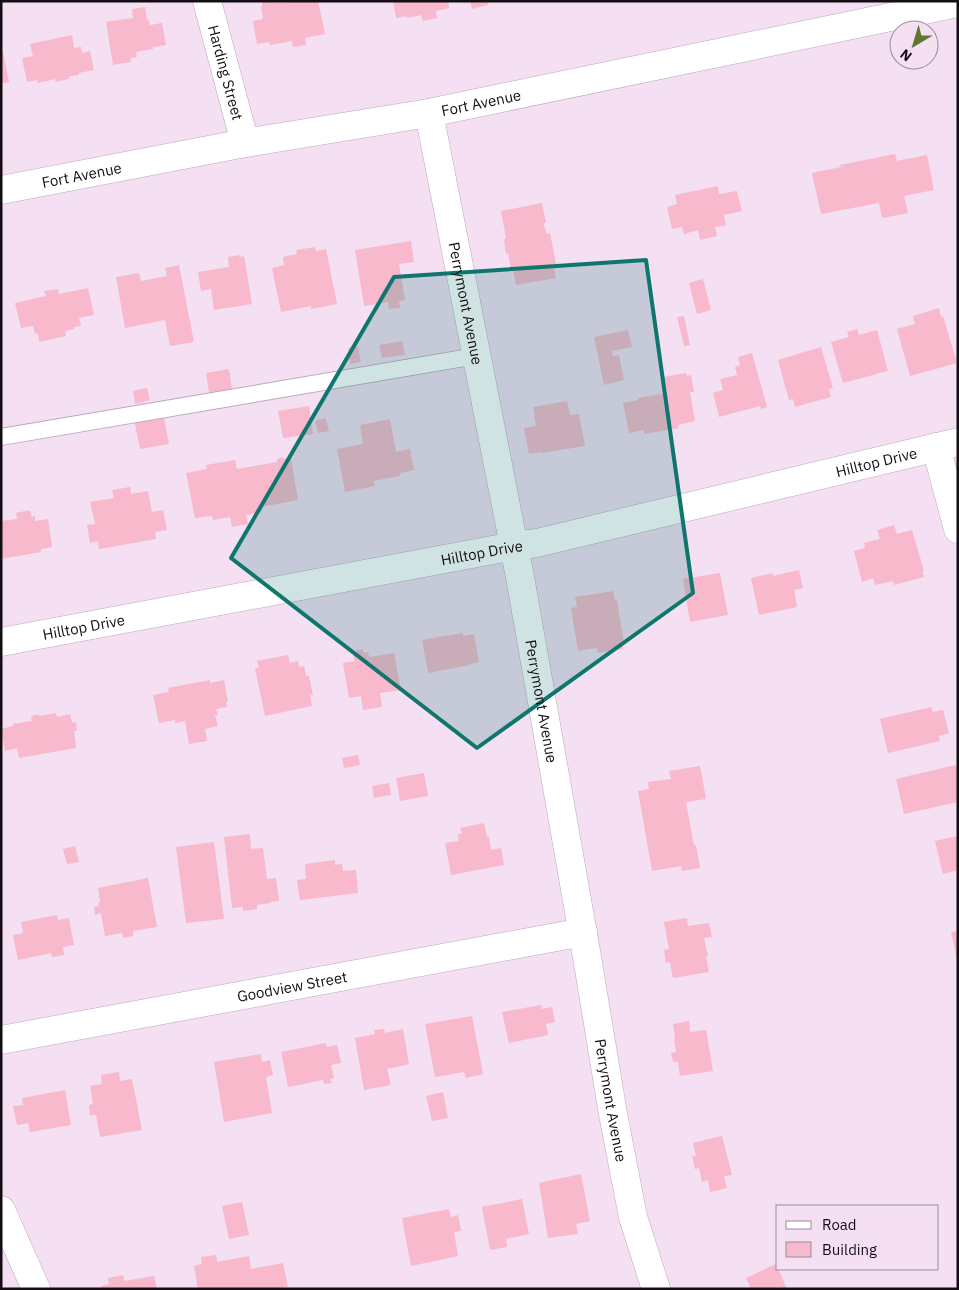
<svg xmlns="http://www.w3.org/2000/svg" width="959" height="1290" font-family="'IBM Plex Sans',sans-serif">
  <rect width="100%" height="100%" fill="#f4dff3"/>
  <g fill="#f7b9cb">
    <polygon points="262,1 278,1 279,3 288,1 318,1 325,34 305,38 306,45 293,47 292,41 270,45 269,42 257,44 253,21 263,19 261,6 262,6"/>
    <polygon points="393,1 448,1 449,8 436,11 437,18 423,21 421,15 407,18 407,16 396,18"/>
    <polygon points="470,1 487,1 488,5 472,9"/>
    <polygon points="145,7 147,21 149,20 150,25 162,23 166,45 153,47 153,49 136,52 137,57 130,58 131,62 113,65 106,22 133,18 132,9"/>
    <polygon points="72,35 74,48 81,47 82,53 90,51 94,70 79,73 79,75 69,76 69,79 56,82 55,79 38,83 37,80 27,82 22,58 33,56 30,44"/>
    <polygon points="1,52 3,52 9,82 1,84"/>
    <polygon points="895,154 897,161 927,155 934,190 904,196 908,213 882,218 879,203 821,214 812,173 841,167 840,165"/>
    <polygon points="718,186 719,194 737,191 742,211 724,215 726,225 715,227 717,236 700,240 698,230 684,234 682,227 672,229 667,207 677,204 675,195"/>
    <polygon points="542,203 546,223 544,223 544,227 545,227 546,234 550,233 556,264 553,264 556,278 516,285 513,269 511,269 508,253 506,254 504,239 506,238 501,211"/>
    <polygon points="411,241 414,262 399,264 405,300 399,301 400,308 389,309 388,302 364,306 355,250"/>
    <polygon points="315,247 316,251 326,249 337,304 311,309 311,306 281,312 272,268 284,265 283,257 297,254 296,250"/>
    <polygon points="239,255 239,257 244,256 252,304 214,310 211,289 201,291 198,272 229,267 228,257"/>
    <polygon points="179,265 194,342 170,346 165,320 125,328 116,277 139,273 141,281 167,276 165,268"/>
    <polygon points="703,279 711,310 697,314 689,283"/>
    <polygon points="88,288 94,315 79,318 81,326 74,327 74,329 65,331 66,336 39,342 38,333 35,334 33,326 21,328 15,303 46,296 44,291 58,289 59,294"/>
    <polygon points="939,308 941,317 943,316 957,363 910,376 897,329 915,324 913,316"/>
    <polygon points="684,316 690,345 684,346 677,317"/>
    <polygon points="857,329 859,335 877,330 888,371 843,383 831,342 849,337 847,332"/>
    <polygon points="628,330 632,347 612,351 613,356 619,355 624,380 604,385 594,337"/>
    <polygon points="402,341 405,355 382,358 379,345"/>
    <polygon points="358,346 361,362 350,364 348,348"/>
    <polygon points="821,347 833,388 829,389 831,397 795,407 793,399 789,400 778,360"/>
    <polygon points="752,353 767,407 761,409 760,406 719,417 713,393 723,390 720,379 737,375 735,367 740,365 738,357"/>
    <polygon points="229,369 232,389 209,393 206,373"/>
    <polygon points="686,373 687,376 691,375 694,392 690,392 695,421 678,425 679,428 644,434 644,430 629,433 623,403 638,400 638,398 667,393 664,377"/>
    <polygon points="147,388 150,400 135,404 133,391"/>
    <polygon points="567,401 570,415 579,414 585,446 542,453 541,452 529,454 524,428 536,426 533,407"/>
    <polygon points="309,406 313,434 283,438 278,411"/>
    <polygon points="163,414 169,444 140,449 134,419"/>
    <polygon points="326,418 329,431 318,433 315,421"/>
    <polygon points="390,419 396,452 410,449 414,470 400,473 400,476 373,481 375,486 345,492 337,449 363,444 360,425"/>
    <polygon points="283,457 284,459 291,458 298,500 261,507 262,512 246,515 248,524 232,527 230,517 213,520 212,516 195,518 186,473 207,469 206,465 235,460 237,469 277,462 277,459"/>
    <polygon points="130,487 131,494 148,491 152,512 163,510 167,530 155,532 156,539 99,549 98,541 90,543 87,525 95,524 90,502 114,498 112,490"/>
    <polygon points="30,510 32,517 35,516 35,521 48,519 52,547 41,549 41,552 1,559 1,521 17,519 16,513"/>
    <polygon points="894,525 897,534 912,530 924,571 922,572 924,577 894,585 893,581 875,585 873,578 862,582 854,551 865,548 864,543 880,539 877,530"/>
    <polygon points="799,570 803,588 794,590 797,607 759,615 751,578 773,573 773,576"/>
    <polygon points="720,573 728,615 690,622 683,579"/>
    <polygon points="613,591 615,600 617,600 624,644 623,644 623,649 598,653 597,648 578,651 571,608 577,607 575,597"/>
    <polygon points="463,633 463,636 474,634 479,662 470,664 470,665 428,673 422,640"/>
    <polygon points="363,649 364,653 368,652 369,657 394,653 401,690 380,693 382,707 363,710 361,696 349,698 343,663 355,661 353,655 356,654 356,650"/>
    <polygon points="288,655 290,663 298,661 299,667 304,666 306,676 309,676 313,695 310,695 312,706 265,716 255,668 259,668 257,661"/>
    <polygon points="210,680 210,683 224,680 228,702 226,702 227,707 216,709 218,715 215,715 218,726 205,729 207,741 189,744 185,721 175,723 175,720 159,723 153,695 169,692 168,688"/>
    <polygon points="931,707 933,712 943,710 949,733 939,736 940,741 888,753 880,719"/>
    <polygon points="56,713 57,717 70,714 72,723 76,722 77,731 74,731 76,748 19,758 17,748 5,751 1,729 13,726 13,724 32,721 31,716 39,714 39,716"/>
    <polygon points="358,755 360,765 344,768 342,758"/>
    <polygon points="956,765 958,771 958,802 904,814 896,779"/>
    <polygon points="700,766 706,799 686,802 694,845 696,845 700,868 682,871 681,866 652,871 638,791 649,789 648,782 671,779 669,771"/>
    <polygon points="424,773 428,796 400,801 396,778"/>
    <polygon points="389,783 391,795 374,798 372,786"/>
    <polygon points="484,823 487,837 489,837 491,850 501,848 504,865 451,875 445,843 459,841 458,834 462,834 460,828"/>
    <polygon points="250,834 251,849 263,848 267,879 276,878 279,901 270,902 271,903 257,905 257,909 243,911 243,907 232,908 224,837"/>
    <polygon points="958,836 958,870 943,874 935,841"/>
    <polygon points="214,842 224,919 186,923 176,847"/>
    <polygon points="75,846 79,862 67,864 63,849"/>
    <polygon points="335,860 335,865 342,864 343,871 356,870 358,893 300,900 297,880 306,879 305,864"/>
    <polygon points="148,878 157,927 133,931 133,936 123,938 122,933 105,936 101,913 95,915 94,907 99,906 98,903 100,902 98,888"/>
    <polygon points="57,915 58,920 69,918 74,945 63,947 64,955 52,957 51,953 18,960 13,935 23,933 21,922"/>
    <polygon points="687,918 688,926 709,923 712,937 704,938 708,956 706,956 709,972 673,978 670,962 666,963 664,950 669,949 664,922"/>
    <polygon points="958,931 958,959 957,959 951,932"/>
    <polygon points="541,1005 542,1009 552,1007 555,1022 546,1024 548,1035 509,1043 502,1012"/>
    <polygon points="472,1016 483,1074 466,1078 464,1072 435,1077 425,1024"/>
    <polygon points="689,1021 690,1032 706,1030 713,1071 680,1076 678,1062 673,1062 671,1053 676,1052 674,1038 675,1037 673,1024"/>
    <polygon points="384,1029 385,1033 403,1029 409,1064 387,1069 391,1085 364,1090 355,1038 375,1034 374,1030"/>
    <polygon points="326,1043 327,1047 337,1045 341,1063 331,1065 334,1078 330,1079 332,1083 324,1084 323,1080 288,1087 281,1052"/>
    <polygon points="261,1054 262,1062 270,1060 273,1075 266,1077 272,1113 224,1122 214,1062"/>
    <polygon points="119,1072 120,1081 132,1079 142,1130 100,1137 96,1115 90,1115 89,1105 93,1104 90,1086 102,1084 101,1075"/>
    <polygon points="65,1090 71,1125 30,1132 28,1123 17,1125 13,1106 23,1105 22,1098"/>
    <polygon points="443,1092 448,1118 432,1121 426,1096"/>
    <polygon points="722,1136 732,1175 724,1176 727,1188 710,1192 708,1180 702,1182 699,1168 695,1169 692,1156 696,1156 693,1143"/>
    <polygon points="581,1174 590,1221 576,1224 578,1234 548,1238 539,1183"/>
    <polygon points="522,1199 529,1234 506,1239 507,1247 490,1250 482,1207"/>
    <polygon points="242,1202 249,1235 229,1239 222,1206"/>
    <polygon points="449,1209 451,1217 458,1215 461,1231 454,1232 458,1256 411,1266 402,1218"/>
    <polygon points="216,1255 217,1262 249,1256 251,1269 283,1263 288,1287 277,1289 198,1289 194,1266 202,1264 201,1257"/>
    <polygon points="776,1264 787,1289 751,1289 746,1278"/>
    <polygon points="123,1275 124,1281 154,1276 157,1289 101,1289 101,1286 109,1284 108,1278"/>
  </g>
  <g fill="none" stroke-linecap="round" stroke-linejoin="round">
    <g stroke="#bba8ba" stroke-width="18">
      <polyline id="lane" points="1,437 476,356"/>
    </g>
    <g stroke="#bba8ba" stroke-width="29">
      <g id="street">
        <path id="s1" d="M 207,1 L 245,143"/>
        <polyline points="936,447 958,529"/>
        <path id="s2" d="M 1,642 L 514,546 L 537,543 L 958,442"/>
        <path id="s3" d="M 1,1040 L 583,932"/>
        <polyline points="1,1210 36,1289"/>
      </g>
    </g>
    <g stroke="#bba8ba" stroke-width="29">
      <g id="secondary">
        <path id="s4" d="M 429,113 L 520,577 L 587,957 L 613,1114 L 633,1217 L 656,1289"/>
      </g>
    </g>
    <g stroke="#bba8ba" stroke-width="29">
      <g id="primary">
        <path id="s5" d="M 1,190 L 245,143 L 429,113 L 958,3"/>
      </g>
    </g>
    <use href="#lane" stroke="#fff" stroke-width="16"/>
    <use href="#street" stroke="#fff" stroke-width="28"/>
    <use href="#secondary" stroke="#fff" stroke-width="28"/>
    <use href="#primary" stroke="#fff" stroke-width="28"/>
  </g>
  <path fill="#0f766e" fill-opacity="0.2" stroke="#0f766e" stroke-width="4" stroke-linejoin="round" d="M 646,260 L 693,593 L 477,748 L 231,558 L 394,277 Z"/>
  <g text-anchor="middle" dominant-baseline="central" stroke-width="4" stroke-linejoin="round" paint-order="stroke">
    <g font-size="15" fill="#140e14" stroke="#f4dff3">
      <text stroke="none"><textPath href="#s1" startOffset="74">Harding Street</textPath></text>
      <text stroke="none"><textPath href="#s5" startOffset="488">Fort Avenue</textPath></text>
      <text stroke="none"><textPath href="#s5" startOffset="82">Fort Avenue</textPath></text>
      <text stroke="none"><textPath href="#s4" startOffset="194">Perrymont Avenue</textPath></text>
      <text stroke="none"><textPath href="#s2" startOffset="894">Hilltop Drive</textPath></text>
      <text stroke="none"><textPath href="#s2" startOffset="489">Hilltop Drive</textPath></text>
      <text stroke="none"><textPath href="#s2" startOffset="84">Hilltop Drive</textPath></text>
      <text stroke="none"><textPath href="#s4" startOffset="599">Perrymont Avenue</textPath></text>
      <text stroke="none"><textPath href="#s3" startOffset="296">Goodview Street</textPath></text>
      <text stroke="none"><textPath href="#s4" startOffset="1004">Perrymont Avenue</textPath></text>
    </g>
  </g>
  <rect width="959" height="1290" fill="none" stroke="#140e14" stroke-width="5"/>
  <rect x="776" y="1205" width="162" height="65" fill="#f4dff3" stroke="#9a8b9a"/>
  <rect x="786" y="1221" width="25" height="8" fill="#ffffff" stroke="#9a8b9a"/>
  <text x="822" y="1230" font-size="15" fill="#140e14">Road</text>
  <rect x="786" y="1242" width="25" height="15" fill="#f7b9cb" stroke="#9a8b9a"/>
  <text x="822" y="1255" font-size="15" fill="#140e14">Building</text>
  <g transform="translate(914 45) rotate(218)"><circle r="24" fill="#f4dff3" stroke="#9a8b9a"/>
  <path d="M0-4L9 19L0 12L-9 19Z" fill="#5e792d"/>
  <text y="-8" font-size="14" font-weight="bold" text-anchor="middle" fill="#140e14">N</text>
  </g>
</svg>
